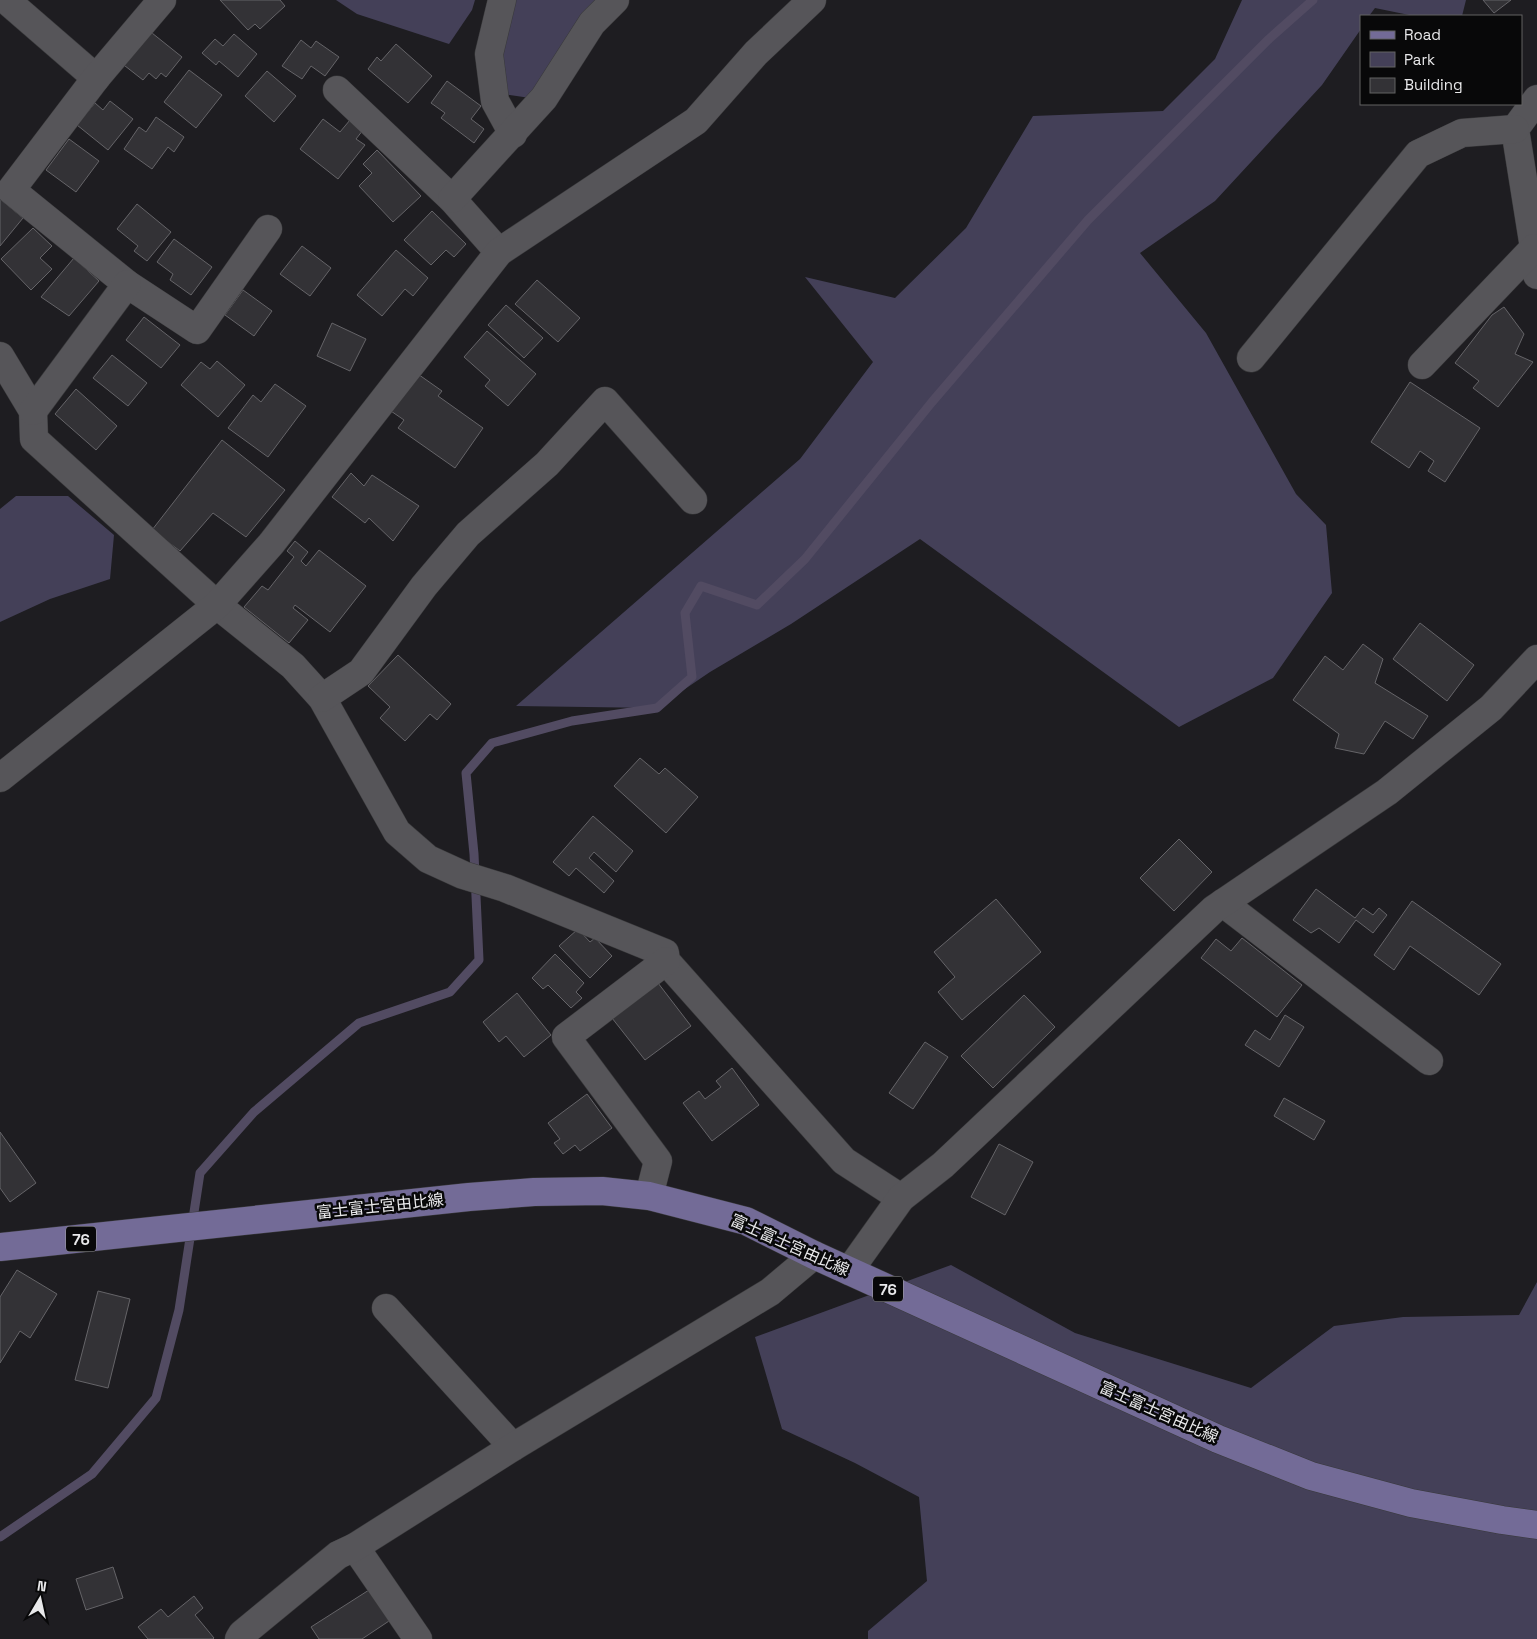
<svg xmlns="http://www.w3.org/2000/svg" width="1537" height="1639" font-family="'Space Grotesk','Noto Sans JP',sans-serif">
  <rect width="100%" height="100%" fill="#1e1d21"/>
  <g fill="#444058">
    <polygon points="336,0 475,0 472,10 449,44 357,14"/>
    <polygon points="508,0 601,0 571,30 546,73 537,99 497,93"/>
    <polygon points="1242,0 1466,0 1462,16 1414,16 1375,8 1369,16 1361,16 1361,29 1322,85 1215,201 1140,253 1206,333 1296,494 1326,525 1332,593 1273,678 1179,727 920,539 791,624 710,672 657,708 516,706 800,459 873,362 805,277 895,298 966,228 1033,116 1163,111 1215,59"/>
    <polygon points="16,496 68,496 114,535 110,579 50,599 0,622 0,509"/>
    <polygon points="951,1265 1075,1333 1251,1388 1334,1326 1403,1317 1519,1315 1537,1282 1537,1639 868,1639 868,1631 927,1581 919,1497 855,1463 782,1429 755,1337"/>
  </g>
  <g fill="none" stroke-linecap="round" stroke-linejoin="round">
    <polyline stroke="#524b62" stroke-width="9" points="0,1537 92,1474 156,1398 179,1310 200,1173 254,1112 359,1023 450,992 479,960 474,854 466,773 492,743 572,721 657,708 692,677 685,613 701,586 757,605 805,559 932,402 1088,220 1269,39 1313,0"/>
  </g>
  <g fill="#333236" stroke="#656468">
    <polygon points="220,0 280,0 285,6 260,29 255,24 248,30"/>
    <polygon points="1483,0 1511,0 1494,13"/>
    <polygon points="147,29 182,57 166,77 161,73 156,79 149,73 143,80 120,62"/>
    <polygon points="234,34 257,54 238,77 219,61 216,65 202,53 215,39 223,46"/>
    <polygon points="301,40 311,48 316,41 339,57 325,76 311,66 302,79 282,66"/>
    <polygon points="396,44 432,76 408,103 368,69 377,57 381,61"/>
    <polygon points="189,70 222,95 196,128 164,102"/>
    <polygon points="267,71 296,96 274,122 245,96"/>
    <polygon points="447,81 481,106 471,119 484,129 474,143 441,118 445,113 431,103"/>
    <polygon points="110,101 133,119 108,150 77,125 95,103 103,110"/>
    <polygon points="156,117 184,137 174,152 168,147 152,169 124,149 139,127 146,132"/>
    <polygon points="323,119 340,132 350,120 363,130 356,139 365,145 338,179 300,149"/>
    <polygon points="69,139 99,161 76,192 46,170"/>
    <polygon points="377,150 421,196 393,222 359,186 372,173 363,164"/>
    <polygon points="0,199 23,218 0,246"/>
    <polygon points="137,204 171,232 147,261 134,251 138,246 117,229"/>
    <polygon points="432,211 466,244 454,257 446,250 431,265 404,240"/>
    <polygon points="33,228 52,246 40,258 52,269 31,290 1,259"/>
    <polygon points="174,239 212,267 191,295 170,280 173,274 157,262"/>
    <polygon points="302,246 331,268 310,296 280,274"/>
    <polygon points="396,250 428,278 413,296 405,289 382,316 357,295"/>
    <polygon points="74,258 99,281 69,316 41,297"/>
    <polygon points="537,280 580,318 558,342 515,304"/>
    <polygon points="243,290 272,311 254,336 225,315"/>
    <polygon points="506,305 543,338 524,358 488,325"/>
    <polygon points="1504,307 1524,334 1515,354 1533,362 1498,407 1473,388 1479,381 1455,363 1492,315"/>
    <polygon points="144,317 180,345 161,368 126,340"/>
    <polygon points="332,323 366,339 350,371 317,356"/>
    <polygon points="487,331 536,374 508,406 485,386 490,380 464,357"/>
    <polygon points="112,355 147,383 128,406 93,378"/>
    <polygon points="217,361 245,385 218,417 181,385 201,362 210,369"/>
    <polygon points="415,372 442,391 438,396 483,428 455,468 398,428 404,420 388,409"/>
    <polygon points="1410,382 1480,428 1445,482 1428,471 1434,461 1420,451 1409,468 1371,442"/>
    <polygon points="275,384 306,406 268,457 228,428 253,395 261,402"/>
    <polygon points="76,389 117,426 96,450 55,414"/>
    <polygon points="222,440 285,490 246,537 213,513 180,551 152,530"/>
    <polygon points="351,473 364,486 372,475 419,506 393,541 369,518 365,523 332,497"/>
    <polygon points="295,541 308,552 301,561 306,566 319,550 366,586 330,632 295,605 293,608 308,620 289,643 244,607 262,586 268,590 294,557 287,551"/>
    <polygon points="1420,623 1474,665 1447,701 1393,659"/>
    <polygon points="1363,644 1383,659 1375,683 1428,716 1413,739 1385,721 1364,754 1335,748 1339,734 1293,700 1325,656 1343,670"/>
    <polygon points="398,655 451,704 437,720 430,714 405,741 380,718 390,707 368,686"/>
    <polygon points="640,758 659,774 665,768 698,797 666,833 614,786"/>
    <polygon points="593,816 633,851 616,872 594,852 589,858 614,881 604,893 576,868 569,876 553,862"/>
    <polygon points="1179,839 1212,872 1174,911 1140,878"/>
    <polygon points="1316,889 1355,918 1363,908 1373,915 1379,908 1387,915 1373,933 1356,920 1339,943 1319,928 1311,933 1293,920"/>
    <polygon points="996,899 1041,952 962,1020 938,992 955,977 934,952"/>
    <polygon points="1412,901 1501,964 1479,995 1410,946 1394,970 1374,955"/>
    <polygon points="578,929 590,942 595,938 612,956 590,978 559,946"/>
    <polygon points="1242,938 1302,985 1277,1017 1201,958 1216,939 1231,951"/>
    <polygon points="555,954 584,983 576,992 582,998 571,1008 548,985 543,989 532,978"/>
    <polygon points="658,983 691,1026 645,1060 612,1018"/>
    <polygon points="517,993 551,1035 524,1057 506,1036 499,1042 483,1022"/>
    <polygon points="1024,995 1055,1027 993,1088 961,1056"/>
    <polygon points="1285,1015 1304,1027 1279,1067 1245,1045 1255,1030 1270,1040"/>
    <polygon points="925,1042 948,1057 913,1109 889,1093"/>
    <polygon points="732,1068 759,1105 712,1141 683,1103 699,1091 705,1099 721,1087 716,1081"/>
    <polygon points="587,1094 612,1128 580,1151 575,1145 563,1154 554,1143 560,1139 548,1123"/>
    <polygon points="1284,1098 1325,1121 1314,1140 1274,1116"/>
    <polygon points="0,1132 36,1183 10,1202 0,1188"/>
    <polygon points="999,1144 1033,1162 1005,1215 971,1197"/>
    <polygon points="17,1270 57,1294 30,1338 20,1331 0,1363 0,1297"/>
    <polygon points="98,1291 130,1299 108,1388 75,1380"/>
    <polygon points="113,1567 123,1598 86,1610 76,1579"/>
    <polygon points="369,1590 389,1621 362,1639 319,1639 311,1627"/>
    <polygon points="194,1596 203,1608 195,1615 214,1638 213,1639 148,1639 138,1627 161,1609 168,1617"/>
  </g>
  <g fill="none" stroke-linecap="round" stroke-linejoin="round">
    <g stroke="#39393b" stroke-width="29">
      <g id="minor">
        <polyline points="6,0 96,78"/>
        <polyline points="162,0 96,78 11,190 127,284 197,330 268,229"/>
        <polyline points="502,0 489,54 495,101 513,134"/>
        <polyline points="337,90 452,199 499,252"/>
        <polyline points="1537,99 1515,129 1534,248 1537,275"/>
        <polyline points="452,199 544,98 592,23 615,0"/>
        <polyline points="0,356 33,411 34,439 217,605 293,666 322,698 397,832 428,859 463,875 505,888 665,953 666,961 844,1161 901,1198"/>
        <polyline points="1251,358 1418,154 1462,133 1515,129"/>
        <polyline points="1422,365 1534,248"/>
        <polyline points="33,411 127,284"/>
        <polyline points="322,698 361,672 424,586 468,534 547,464 605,401 693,500"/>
        <polyline points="0,778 217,605 271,544 499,252 696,121 756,53 812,0"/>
        <polyline points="1223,903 1429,1061"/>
        <polyline points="649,1196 658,1161 566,1037 666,961"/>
        <polyline points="849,1271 901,1198 943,1165 1214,909 1387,792 1491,708 1537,659"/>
        <polyline points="386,1308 513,1447"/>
        <polyline points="355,1547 418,1639"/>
        <polyline points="239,1639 242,1634 338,1555 355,1547 513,1447 770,1292 814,1255"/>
      </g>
    </g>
    <g stroke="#39393b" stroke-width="29">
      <polyline id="major" points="0,1247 469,1197 534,1192 602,1191 649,1196 746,1221 814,1255 1218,1439 1311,1476 1411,1503 1502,1520 1537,1525"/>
    </g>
    <use href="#minor" stroke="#565559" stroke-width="28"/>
    <use href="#major" stroke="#736b97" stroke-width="28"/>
  </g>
  <g text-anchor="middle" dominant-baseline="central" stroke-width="5" stroke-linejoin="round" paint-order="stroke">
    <g fill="#080809" stroke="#a5a5a6" stroke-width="1">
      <rect x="66" y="1226.5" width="30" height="25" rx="4"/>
      <rect x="873" y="1276.5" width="30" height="25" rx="4"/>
    </g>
    <g font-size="15" font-weight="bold" fill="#e8e8ea">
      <text x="81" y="1239">76</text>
      <text x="888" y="1289">76</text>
    </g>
    <g font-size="16" fill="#e8e8ea" stroke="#080809">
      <text transform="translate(380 1206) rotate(-6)">富士富士宮由比線</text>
      <text transform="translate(790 1245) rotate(24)">富士富士宮由比線</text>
      <text transform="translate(1159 1412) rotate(24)">富士富士宮由比線</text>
    </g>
  </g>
  <rect x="1360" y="15" width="162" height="90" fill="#080809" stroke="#626263"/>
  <rect x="1370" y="31" width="25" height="8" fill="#736b97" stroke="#626263"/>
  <text x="1404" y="40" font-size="15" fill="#e8e8ea">Road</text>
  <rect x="1370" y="52" width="25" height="15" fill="#444058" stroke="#626263"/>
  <text x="1404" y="65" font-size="15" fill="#e8e8ea">Park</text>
  <rect x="1370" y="78" width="25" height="15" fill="#333236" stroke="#626263"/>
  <text x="1404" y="90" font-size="15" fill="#e8e8ea">Building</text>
  <g transform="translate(40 1599) rotate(9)" stroke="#080809" stroke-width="4" paint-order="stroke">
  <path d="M0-4L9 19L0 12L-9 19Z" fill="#e8e8ea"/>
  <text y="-8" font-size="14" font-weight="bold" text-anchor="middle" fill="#e8e8ea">N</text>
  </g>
</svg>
